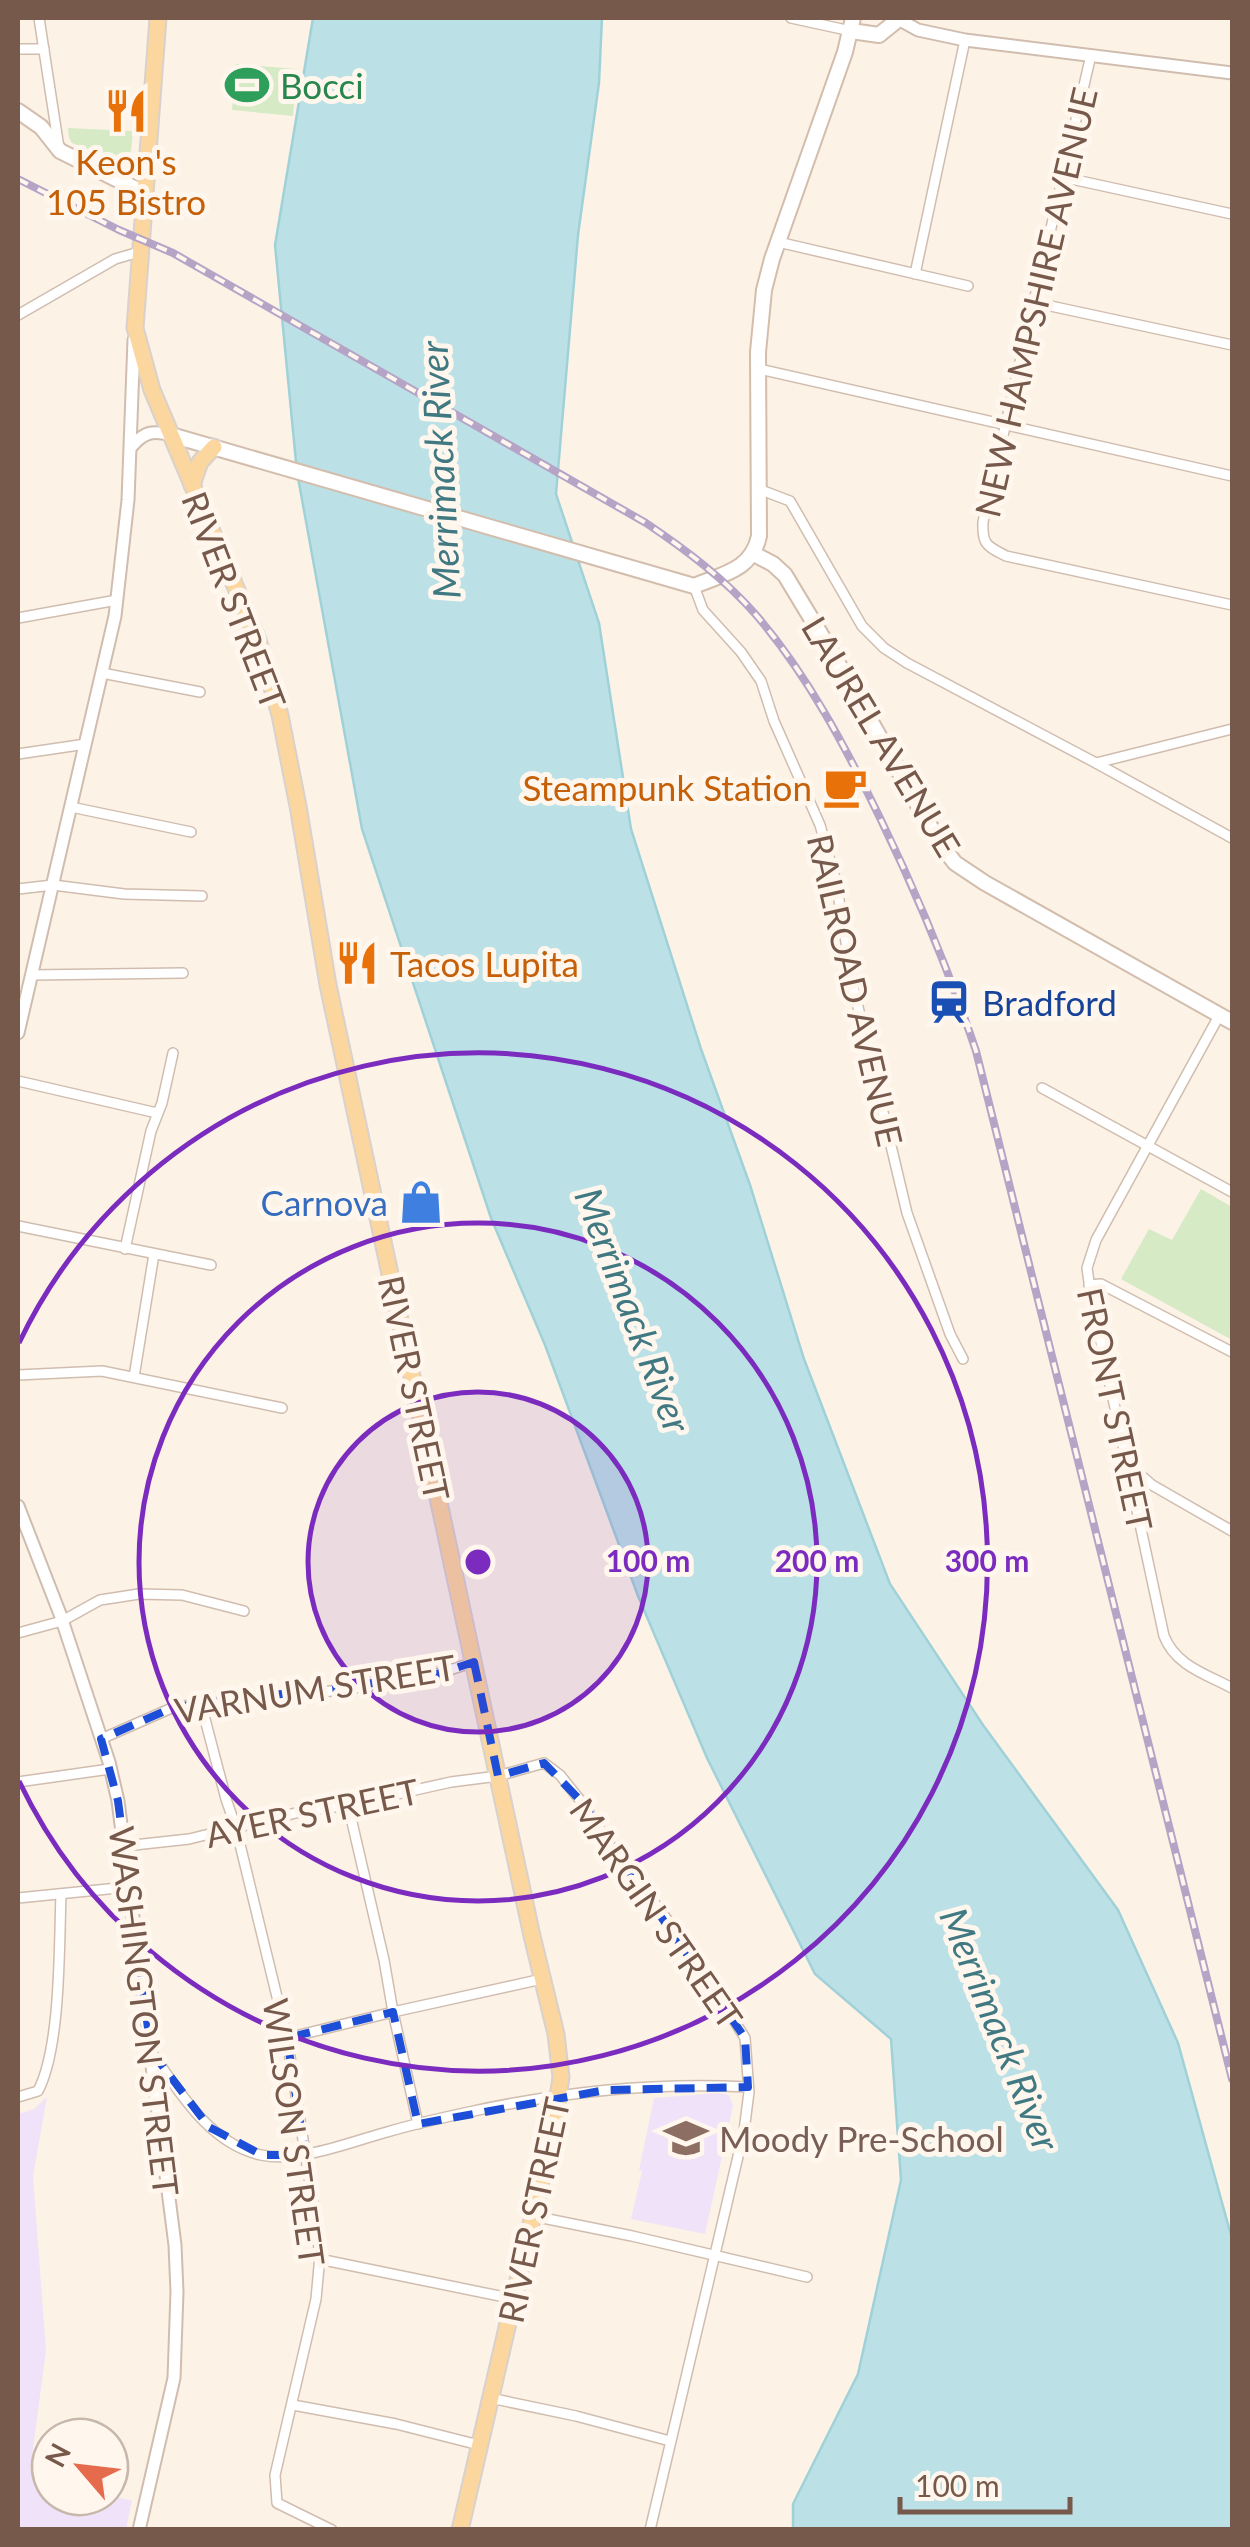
<svg xmlns="http://www.w3.org/2000/svg" width="1250" height="2547" font-family="Lato,sans-serif">
  <rect width="100%" height="100%" fill="#fcf3e6"/>
  <g fill="#f0e3f9">
    <polygon points="718,2093 729,2095 733,2106 705,2234 631,2219 642,2171 639,2170 654,2098"/>
    <polygon points="47,2097 33,2176 46,2351 30,2471 50,2478 50,2497 110,2497 110,2495 132,2501 126,2529 18,2529 18,2114 34,2109"/>
  </g>
  <g fill="#d5eac5">
    <polygon points="236,64 297,69 293,116 232,110"/>
    <polygon points="68,128 133,131 131,151 119,161 72,143 69,138"/>
    <polygon points="1201,1189 1232,1207 1232,1340 1121,1279 1149,1229 1172,1240"/>
  </g>
  <polygon fill="#bbe1e6" stroke="#a1d1d8" stroke-width="2.5" points="313,18 602,18 599,83 578,235 556,494 599,623 631,829 701,1049 750,1185 804,1359 890,1584 983,1725 1118,1910 1178,2043 1232,2239 1232,2529 793,2529 793,2504 858,2374 901,2180 891,2039 815,1974 707,1758 638,1596 545,1345 491,1218 362,829 297,472 275,245"/>
  <g fill="none" stroke-linecap="round" stroke-linejoin="round">
    <g stroke="#d0bdaf" stroke-width="12">
      <g id="minor">
        <polyline points="39,18 59,148"/>
        <polyline points="791,18 851,31"/>
        <polyline points="18,49 44,49"/>
        <path d="M 1091,55 L 983,522 C 982,545 987,546 1006,556 L 1232,605"/>
        <polyline points="1062,177 1232,214"/>
        <polyline points="143,200 199,211"/>
        <polyline points="778,242 968,286"/>
        <polyline points="915,274 965,40"/>
        <polyline points="1032,302 1232,345"/>
        <polyline points="18,315 115,259 139,252"/>
        <polyline points="759,369 1232,476"/>
        <polyline points="761,490 790,501 862,626 884,648 907,663 1096,763 1232,729"/>
        <polyline points="694,586 703,610 741,652 761,681 774,721 820,825 836,882 854,990 907,1213 950,1334 963,1359"/>
        <polyline points="18,618 117,600"/>
        <polyline points="102,673 200,692"/>
        <polyline points="18,754 86,744"/>
        <polyline points="1096,763 1232,838"/>
        <polyline points="71,807 191,832"/>
        <polyline points="18,889 53,885 124,894 202,896"/>
        <polyline points="31,975 183,973"/>
        <path d="M 1220,1014 L 1096,1240 L 1087,1268 L 1091,1296 L 1164,1636 C 1176,1666 1206,1674 1232,1688"/>
        <polyline points="18,1081 157,1113"/>
        <polyline points="1042,1088 1232,1192"/>
        <polyline points="18,1226 211,1265"/>
        <polyline points="125,1249 151,1131 162,1103 173,1053"/>
        <polyline points="1089,1285 1101,1284 1232,1352"/>
        <polyline points="18,1375 102,1371 282,1408"/>
        <polyline points="134,1377 154,1254"/>
        <polyline points="1130,1466 1152,1485 1232,1531"/>
        <polyline points="18,1633 62,1621 100,1600 139,1594 182,1595 244,1611"/>
        <polyline points="201,1704 226,1799 236,1828 287,2038 313,2203 320,2256 316,2299 275,2475 277,2503 332,2530"/>
        <polyline points="101,1739 174,1707 341,1690 431,1676 474,1662"/>
        <polyline points="18,1782 110,1769"/>
        <polyline points="348,1805 384,1960 393,2012 418,2124"/>
        <polyline points="125,1846 189,1839 300,1812 348,1805 451,1782 498,1776 544,1763 560,1775 580,1800 613,1849 688,1947 745,2038 749,2092 744,2131 650,2530"/>
        <polyline points="18,1898 128,1887"/>
        <polyline points="287,2038 393,2012 542,1979"/>
        <path d="M 152,2053 C 180,2093 210,2144 261,2155 C 300,2163 350,2142 387,2132 C 414,2124 441,2118 469,2112 C 560,2092 655,2082 748,2087"/>
        <path d="M 18,2097 L 38,2091 C 61,2047 59,1946 61,1894"/>
        <polyline points="533,2216 632,2236 807,2277"/>
        <polyline points="319,2259 514,2299"/>
        <polyline points="490,2398 576,2416 670,2441"/>
        <polyline points="293,2405 396,2424 479,2445"/>
      </g>
    </g>
    <g stroke="#d0bdaf" stroke-width="15">
      <g id="tertiary">
        <polyline points="898,19 918,30 965,40 1232,73"/>
        <path d="M 131,447 C 144,432 152,430 171,435"/>
        <polyline points="18,1033 115,616 128,500 134,340"/>
        <polyline points="18,1506 60,1614 109,1762 118,1801 175,2245 177,2292 174,2378 139,2530"/>
      </g>
    </g>
    <g stroke="#d3bdad" stroke-width="18">
      <g id="secondary">
        <polyline points="851,31 879,35 900,18"/>
        <polyline points="18,111 41,127 60,151 144,193"/>
        <path d="M 171,435 L 694,586 C 723,574 752,570 759,536 L 758,352 L 764,290 L 772,259 L 845,52 L 853,18"/>
        <polyline points="754,554 773,564 785,575 832,653 939,842 955,863 985,883 1232,1022"/>
      </g>
    </g>
    <g stroke="#d9d1cd" stroke-width="19">
      <g id="primary">
        <polyline points="158,18 135,328 152,390 258,640 280,715 298,806 328,985 532,1936 556,2034 561,2077 554,2125 460,2530"/>
        <polyline points="192,485 200,462 214,447"/>
      </g>
    </g>
    <use href="#minor" stroke="#fff" stroke-width="9"/>
    <use href="#tertiary" stroke="#fff" stroke-width="11"/>
    <use href="#secondary" stroke="#fff" stroke-width="14"/>
    <use href="#primary" stroke="#fbd79f" stroke-width="15"/>
    <g stroke="#b6a4c7" stroke-width="8">
      <path id="rail" d="M 18,179 L 119,230 L 173,253 L 646,523 C 686,550 725,579 757,616 C 808,676 846,748 880,818 C 917,894 949,971 976,1051 L 1232,2079"/>
    </g>
    <use href="#rail" stroke="#fff7ed" stroke-width="4" stroke-dasharray="11" stroke-linecap="butt"/>
  </g>
  <path fill="none" stroke="#1d4ed8" stroke-width="8" stroke-dasharray="20 12" stroke-linejoin="round" d="M 474,1662 L 498,1776 L 544,1763 L 580,1800 L 745,2038 L 748,2087 L 606,2090 L 418,2124 L 393,2012 L 287,2038 L 305,2155 L 262,2155 L 209,2127 L 151,2051 L 118,1801 L 101,1739 L 174,1707 L 431,1676 Z"/>
  <circle cx="478" cy="1562" r="170" fill="#7b2cbf" fill-opacity=".12"/>
  <g fill="none" stroke="#7b2cbf" stroke-width="5">
    <circle cx="478" cy="1562" r="170"/>
    <circle cx="478" cy="1562" r="339"/>
    <path d="M19 1343A509 509 0 1 1 19 1781"/>
  </g>
  <defs>
    <g id="stadium-bare" transform="scale(3.45)"><path d="M0-5a6.5 5 0 1 0 0 10a6.5 5 0 1 0 0-10ZM-3.5-1.8h7v3.6h-7Z" fill="#2e9e5b" stroke="#fff7ed" stroke-width="2.5" paint-order="stroke"/></g>
    <g id="restaurant-bare" transform="scale(3.45)"><path d="M-5-6h1v4h1v-4h1v4h1v-4h1v5L-1.5 .5V6h-2V.5L-5-1ZM5-6V6H3V1.5H1.5Q1.5-4 5-6Z" fill="#e8710a" stroke="#fff7ed" stroke-width="2.5" paint-order="stroke"/></g>
    <g id="cafe-bare" transform="scale(3.45)"><path d="M-5.5-4.5H6V0H3Q3 3.5 0 3.5H-2.5Q-5.5 3.5-5.5 0ZM3-3.2v2h1.7v-2ZM-6 4.5H4V6H-6Z" fill="#e8710a" stroke="#fff7ed" stroke-width="2.5" paint-order="stroke"/></g>
    <g id="station-bare" transform="scale(3.45)"><path d="M-3-6H3Q5-6 5-4V2Q5 4 3 4L4.5 6H3L1.5 4h-3L-3 6H-4.5L-3 4Q-5 4-5 2V-4Q-5-6-3-6ZM-3.5-4v3h7v-3ZM-3.5 1v1.5H-2V1ZM2 1v1.5H3.5V1Z" fill="#1a4fb4" stroke="#fff7ed" stroke-width="2.5" paint-order="stroke"/></g>
    <g id="shop-bare" transform="scale(3.45)"><path d="M-5-2.5h2.3a2.7 3.5 0 0 1 5.4 0H5L5.5 6h-11ZM-1.5-2.5h3a1.5 2.3 0 0 0-3 0Z" fill="#3f7fe0" stroke="#fff7ed" stroke-width="2.5" paint-order="stroke"/></g>
    <g id="school-bare" transform="scale(3.45)"><path d="M0-5L7-2L0 1L-7-2ZM-4 1L0 2.5L4 1V4Q0 6-4 4Z" fill="#8d6e63" stroke="#fff7ed" stroke-width="2.5" paint-order="stroke"/></g>
  </defs>
  <g fill-rule="evenodd">
    <use href="#stadium-bare" x="247" y="85"/>
    <use href="#restaurant-bare" x="126" y="111"/>
    <use href="#cafe-bare" x="845" y="787"/>
    <use href="#restaurant-bare" x="357" y="963"/>
    <use href="#station-bare" x="949" y="1002"/>
    <use href="#shop-bare" x="421" y="1202"/>
    <use href="#school-bare" x="686" y="2138"/>
  </g>
  <g text-anchor="middle" dominant-baseline="central" stroke-width="10" stroke-linejoin="round" paint-order="stroke">
    <g font-size="35" fill="#27864d" stroke="#fff7ed" text-anchor="start">
      <text x="280" y="85">Bocci</text>
    </g>
    <g font-size="35" fill="#c56008" stroke="#fff7ed">
      <text x="126" y="161">Keon's<tspan x="126" dy="40">105 Bistro</tspan></text>
      <text x="812" y="787" text-anchor="end">Steampunk Station</text>
      <text x="390" y="963" text-anchor="start">Tacos Lupita</text>
    </g>
    <g font-size="35" fill="#76594b" stroke="#fff7ed">
      <text transform="translate(1035 302) rotate(-77)">NEW HAMPSHIRE AVENUE</text>
      <text transform="translate(235 600) rotate(69)">RIVER STREET</text>
      <text transform="translate(882 736) rotate(59)">LAUREL AVENUE</text>
      <text transform="translate(856 990) rotate(77)">RAILROAD AVENUE</text>
      <text transform="translate(415 1388) rotate(78)">RIVER STREET</text>
      <text transform="translate(1116 1409) rotate(78)">FRONT STREET</text>
      <text transform="translate(315 1688) rotate(-9)">VARNUM STREET</text>
      <text transform="translate(312 1812) rotate(-12)">AYER STREET</text>
      <text transform="translate(657 1913) rotate(55)">MARGIN STREET</text>
      <text transform="translate(145 2011) rotate(83)">WASHINGTON STREET</text>
      <text transform="translate(295 2132) rotate(82)">WILSON STREET</text>
      <text transform="translate(533 2210) rotate(-78)">RIVER STREET</text>
    </g>
    <g font-size="35" fill="#164399" stroke="#fff7ed" text-anchor="start">
      <text x="982" y="1002">Bradford</text>
    </g>
    <g font-size="35" fill="#366cbe" stroke="#fff7ed" text-anchor="end">
      <text x="388" y="1202">Carnova</text>
    </g>
    <g font-size="35" fill="#785e54" stroke="#fff7ed" text-anchor="start">
      <text x="719" y="2138">Moody Pre-School</text>
    </g>
    <g font-size="38" font-style="italic" fill="#417983" stroke="#fff7ed">
      <text transform="translate(439 470) rotate(-93)">Merrimack River</text>
      <text transform="translate(634 1310) rotate(69)">Merrimack River</text>
      <text transform="translate(1001 2029) rotate(68)">Merrimack River</text>
    </g>
  </g>
  <circle cx="478" cy="1562" r="15" fill="#7b2cbf" stroke="#fff7ed" stroke-width="5"/>
  <g font-size="30" text-anchor="middle" font-weight="bold" fill="#7b2cbf" stroke="#fff7ed" stroke-width="10" stroke-linejoin="round" paint-order="stroke">
    <text x="648" y="1572">100 m</text>
    <text x="817" y="1572">200 m</text>
    <text x="987" y="1572">300 m</text>
  </g>
  <rect width="1250" height="2547" fill="none" stroke="#76594b" stroke-width="40"/>
  <g transform="translate(80 2467) rotate(298)"><circle r="48" fill="#fff7ed" stroke="#c8b8ac" stroke-width="2.5"/>
  <path d="M0-8L18 38L0 25L-18 38Z" fill="#e66b4c"/>
  <text y="-15" font-size="28" font-weight="bold" text-anchor="middle" fill="#76594b">N</text>
  </g>
  <path d="M900 2497v15h170v-15" fill="none" stroke="#76594b" stroke-width="5"/>
  <text x="915" y="2497" font-size="30" fill="#76594b" stroke="#fff7ed" stroke-width="8" paint-order="stroke">100 m</text>
</svg>
